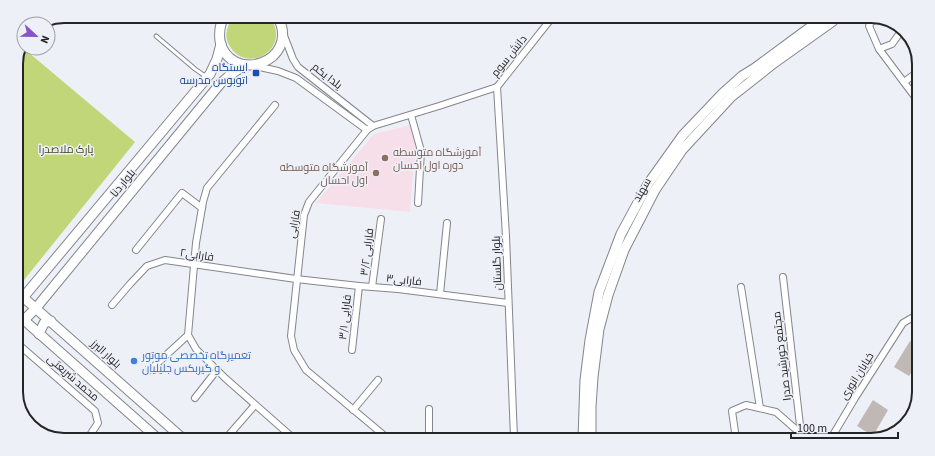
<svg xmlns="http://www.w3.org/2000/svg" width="935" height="456" font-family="'Source Sans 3',Cairo,sans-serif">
  <rect width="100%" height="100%" fill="#eef0f7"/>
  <polygon fill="#f7dfea" points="411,125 417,143 413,173 410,212 316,203 374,134"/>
  <g fill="#c1d679">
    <path d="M 233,17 L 270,17 C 293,50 244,77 228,43 C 224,34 228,25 233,17 Z"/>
    <polygon points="22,47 135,142 24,280 16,273 16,61"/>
  </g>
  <g fill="#bfb8b4">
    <polygon points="910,341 915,344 915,367 909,376 894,367"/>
    <polygon points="873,400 888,410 873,436 857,426"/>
  </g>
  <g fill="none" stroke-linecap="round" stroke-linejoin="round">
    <g stroke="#83868c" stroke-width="5">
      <polyline id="lane" points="156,36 195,69 205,76"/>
    </g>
    <g stroke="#83868c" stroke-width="8">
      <g id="street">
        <polyline points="872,21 869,26 879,49 918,101"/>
        <polyline points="283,33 293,59 298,67 373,126"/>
        <polyline points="879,49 892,44 902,30"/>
        <polyline points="255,66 278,71 296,78 367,130"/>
        <polyline points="904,82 919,71"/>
        <polyline points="497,87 506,236 514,438"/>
        <polyline points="497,87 551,19"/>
        <polyline points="275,105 207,188 203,202 196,243 188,335 196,349 225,378 292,437"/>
        <polyline points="411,115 421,151 418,203"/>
        <polyline points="136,250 182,193 202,208"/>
        <polyline points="783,277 801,434"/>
        <polyline points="372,287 381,219"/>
        <polyline points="741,287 760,408"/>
        <polyline points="440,294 447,223"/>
        <polyline points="112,305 130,284 147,266 165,260 296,279 359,286 398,289 508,303"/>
        <polyline points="16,344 18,344 95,411 98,423 90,435"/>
        <polyline points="352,350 359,286"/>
        <polyline points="150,370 188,335"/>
        <polyline points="195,398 217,370"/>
        <polyline points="429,409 429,437"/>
        <polyline points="353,410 378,380"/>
        <polyline points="228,436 255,405"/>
        <polyline points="386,437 306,370 294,350 291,336 304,215 309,202 367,130 373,126 439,106 497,87"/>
        <polyline points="736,439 732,411 746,405 776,412 808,440"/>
        <polyline points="830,440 855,398 903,323 915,316"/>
      </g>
    </g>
    <g stroke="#83868c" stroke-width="11">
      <g id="secondary">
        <path d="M 224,17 C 220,24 219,33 220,41 C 230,85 301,63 278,17"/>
        <polyline points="16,291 180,436"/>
        <polyline points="16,306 210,74 217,59 221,44"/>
        <polyline points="16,313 155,436"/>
        <polyline points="24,320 36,308 220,84 230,75 245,65"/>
        <polyline points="39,334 44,323 51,321"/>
        <polyline points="583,438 585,380 590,340 599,292 621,234 648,184 683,135 723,93 742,76 755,68 820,20"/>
        <polyline points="591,438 591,407 593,377 599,329 608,295 624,250 655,190 682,150 731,97 774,63 833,21"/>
      </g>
    </g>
    <use href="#lane" stroke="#fff" stroke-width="3"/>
    <use href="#street" stroke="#fff" stroke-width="6"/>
    <use href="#secondary" stroke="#fff" stroke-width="9"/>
  </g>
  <rect fill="#1a4fb4" stroke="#eef0f7" stroke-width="1.5" x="252" y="69" width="8" height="8" rx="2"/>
  <g fill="#8d6e63" stroke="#eef0f7" stroke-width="1.5">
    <circle cx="385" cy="158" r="4"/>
    <circle cx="376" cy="173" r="4"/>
  </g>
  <circle fill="#3f7fe0" stroke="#eef0f7" stroke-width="1.5" cx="134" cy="361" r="4"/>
  <g text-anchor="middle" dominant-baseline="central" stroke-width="3" stroke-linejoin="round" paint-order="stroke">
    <g font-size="11" fill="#242527" stroke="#eef0f7">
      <text transform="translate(509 56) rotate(-51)">دانش سوم</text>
      <text transform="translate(327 76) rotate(38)">یلدا یکم</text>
      <text transform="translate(123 183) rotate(-51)">بلوار دنا</text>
      <text transform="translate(642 190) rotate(-60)">سهند</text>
      <text transform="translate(294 224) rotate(-79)">فارابی</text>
      <text transform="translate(367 252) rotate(-83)">فارابی ۳/۲</text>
      <text transform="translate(197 255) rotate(8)">فارابی۲</text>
      <text transform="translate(497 263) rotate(-92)">بلوار گلستان</text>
      <text transform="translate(404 280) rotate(6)">فارابی۳</text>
      <text transform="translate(345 317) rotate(-84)">فارابی ۳/۱</text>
      <text transform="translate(106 354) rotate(42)">بلوار البرز</text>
      <text transform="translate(782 356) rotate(-97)">مجتمع خورشید صدرا</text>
      <text transform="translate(857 376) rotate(-58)">خیابان انوری</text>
      <text transform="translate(73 378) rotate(41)">محمد شریعتی</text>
    </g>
    <g font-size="11" fill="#164399" stroke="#eef0f7" text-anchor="end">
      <text x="248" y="67">ایستگاه<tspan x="248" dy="13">اتوبوس مدرسه</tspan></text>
    </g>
    <g font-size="11" fill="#3e461f" stroke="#eef0f7">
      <text x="66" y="149">پارک ملاصدرا</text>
    </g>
    <g font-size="11" fill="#785e54" stroke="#eef0f7" text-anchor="start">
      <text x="393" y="152">آموزشگاه متوسطه<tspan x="393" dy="13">دوره اول احسان</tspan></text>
      <text x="368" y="167" text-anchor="end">آموزشگاه متوسطه<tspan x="368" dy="13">اول احسان</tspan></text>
    </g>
    <g font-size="11" fill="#366cbe" stroke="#eef0f7" text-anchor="start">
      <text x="142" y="355">تعمیرگاه تخصصی موتور<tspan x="142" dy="13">و گیربکس جلیلیان</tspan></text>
    </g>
  </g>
  <path d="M0 0H935V456H0ZM64 23H871A41 41 0 0 1 912 64V392A41 41 0 0 1 871 433H64A41 41 0 0 1 23 392V64A41 41 0 0 1 64 23Z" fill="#eef0f7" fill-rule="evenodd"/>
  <path fill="none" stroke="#242527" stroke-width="2" d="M64 23H871A41 41 0 0 1 912 64V392A41 41 0 0 1 871 433H64A41 41 0 0 1 23 392V64A41 41 0 0 1 64 23Z"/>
  <g transform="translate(36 36) rotate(112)"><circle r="19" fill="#eef0f7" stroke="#9d9fa4"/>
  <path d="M0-3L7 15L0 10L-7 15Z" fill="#8853cb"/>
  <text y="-6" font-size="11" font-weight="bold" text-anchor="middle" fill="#242527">N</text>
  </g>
  <path d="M791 432v6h107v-6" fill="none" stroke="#242527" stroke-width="2"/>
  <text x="797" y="432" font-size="12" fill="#242527" stroke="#eef0f7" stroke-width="3" paint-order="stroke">100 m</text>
</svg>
